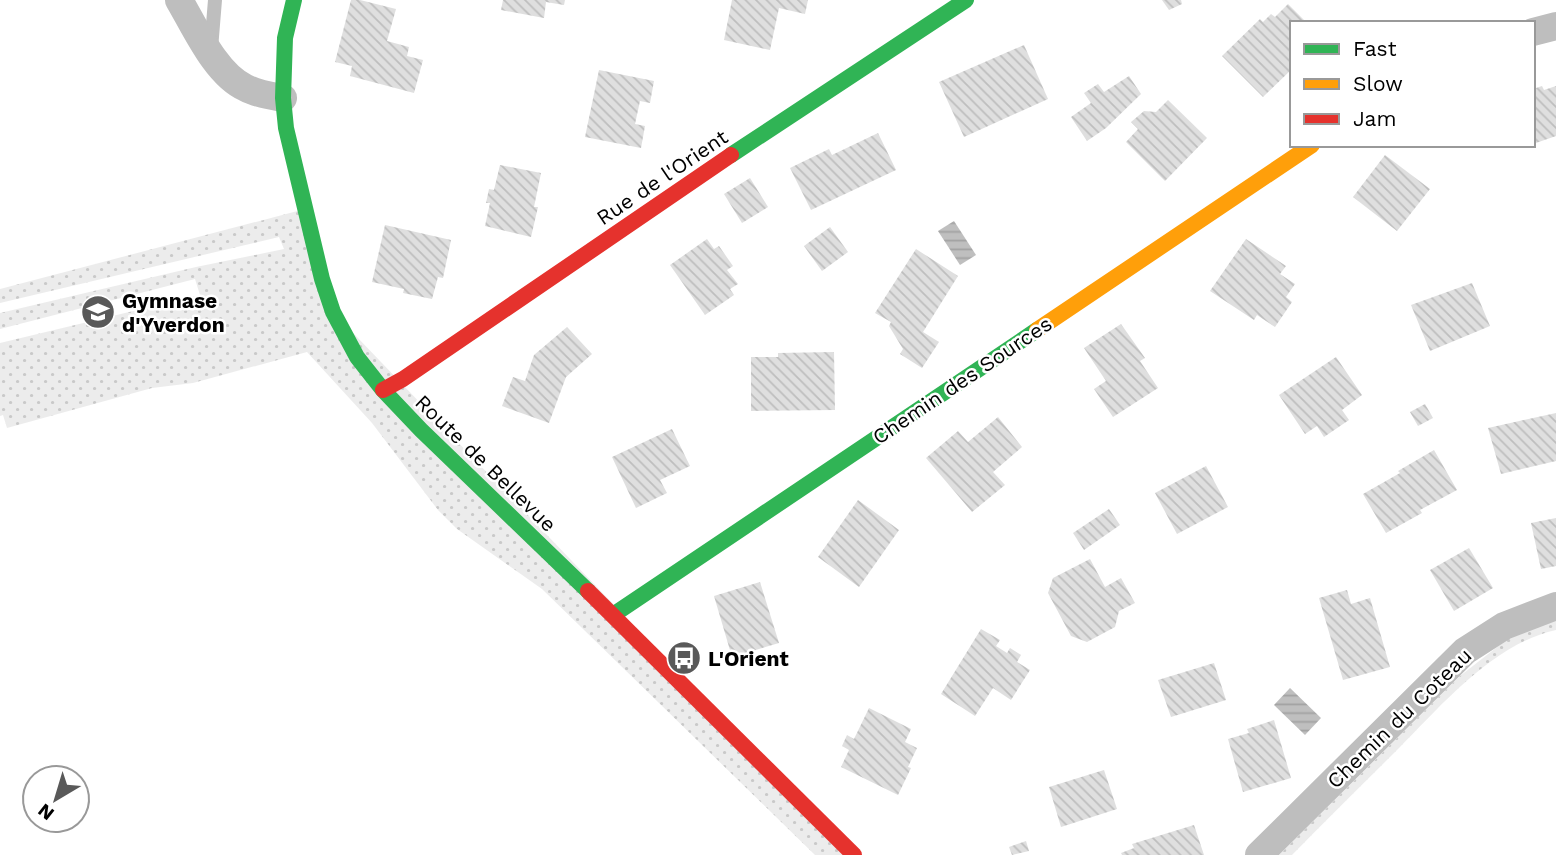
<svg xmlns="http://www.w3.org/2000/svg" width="1556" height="855" font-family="'Work Sans',sans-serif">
  <defs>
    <pattern id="grass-dots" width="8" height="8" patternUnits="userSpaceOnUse" patternTransform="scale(1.75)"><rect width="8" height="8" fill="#ececec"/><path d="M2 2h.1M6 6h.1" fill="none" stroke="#c9c9c9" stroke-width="1.8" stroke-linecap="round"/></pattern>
    <pattern id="water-rules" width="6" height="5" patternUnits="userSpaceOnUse" patternTransform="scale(1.75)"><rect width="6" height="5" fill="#bfbfbf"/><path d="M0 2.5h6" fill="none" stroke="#a2a2a2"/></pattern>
    <pattern id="building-back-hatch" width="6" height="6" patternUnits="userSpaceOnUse" patternTransform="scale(1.75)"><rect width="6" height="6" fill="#dfdfdf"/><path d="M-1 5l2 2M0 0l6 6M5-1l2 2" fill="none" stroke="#bebebe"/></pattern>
  </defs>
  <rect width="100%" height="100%" fill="#fff"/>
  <g fill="url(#grass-dots)">
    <polygon points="305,209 333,312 854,855 815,855 542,589 457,529 438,510 372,423 307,352 193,383 152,388 7,428 3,415 0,416 0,343 200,295 195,279 0,329 0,313 196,267 284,249 279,237 0,303 0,289"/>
    <path d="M 1556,620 L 1556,630 C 1493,644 1442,705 1399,748 C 1363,784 1327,819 1292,855 L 1279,855 L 1460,676 L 1510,637 Z"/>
  </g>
  <g fill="url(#water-rules)">
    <polygon points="954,221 976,255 960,265 938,231"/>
    <polygon points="1290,688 1321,718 1305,735 1274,705"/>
  </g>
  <g fill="url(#building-back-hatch)">
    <polygon points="351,0 360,0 396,9 387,41 409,47 407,56 423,60 414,93 350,76 352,66 335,62"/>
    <polygon points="503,0 565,0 564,5 546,2 544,18 501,10"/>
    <polygon points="732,0 808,0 805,14 779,8 770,50 724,40"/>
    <polygon points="1162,0 1181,0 1182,4 1169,10"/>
    <polygon points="1288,4 1305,21 1292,23 1292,69 1263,97 1222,56 1260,19 1263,22 1271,14 1275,17"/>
    <polygon points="1024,45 1048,99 964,137 939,82"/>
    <polygon points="599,70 654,81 650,103 640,101 635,124 645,126 641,148 585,137"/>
    <polygon points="1129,76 1141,94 1106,128 1087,141 1071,117 1091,103 1084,93 1098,84 1104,92"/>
    <polygon points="1542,86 1544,90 1556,86 1556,136 1533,144 1533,89"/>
    <polygon points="1168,100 1207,138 1165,181 1126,142 1138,129 1131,122 1144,111 1156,112"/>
    <polygon points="878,133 896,170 811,210 790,168 829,149 832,155"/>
    <polygon points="1385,155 1430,189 1397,231 1353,197"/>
    <polygon points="500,165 541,173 534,207 538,207 531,237 485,226 490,203 486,203 489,189 494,190"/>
    <polygon points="750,178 768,207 742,223 724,194"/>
    <polygon points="385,225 451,240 443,278 438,277 432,299 403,293 404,289 372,282"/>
    <polygon points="830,227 848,252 822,271 804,246"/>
    <polygon points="707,239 714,249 719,246 733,266 727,270 738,284 730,289 734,295 705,315 670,265"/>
    <polygon points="1246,239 1286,266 1280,274 1295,284 1286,297 1292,302 1275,327 1257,315 1254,320 1210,291"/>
    <polygon points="916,249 958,276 923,332 939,342 922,368 900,354 903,349 889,326 891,322 875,313"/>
    <polygon points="1472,283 1490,326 1430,351 1411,305"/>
    <polygon points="1121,324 1145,358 1140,361 1158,388 1113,417 1094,389 1106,381 1084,348"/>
    <polygon points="567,327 592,354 566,377 549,423 502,406 513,377 525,381 534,355"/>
    <polygon points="834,352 835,410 751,411 751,357 778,357 778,353"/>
    <polygon points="1336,357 1362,395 1342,410 1349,420 1324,437 1317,426 1305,434 1279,395"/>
    <polygon points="1425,404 1433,418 1418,426 1410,412"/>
    <polygon points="1556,413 1556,461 1501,474 1488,428"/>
    <polygon points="998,417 1022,447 993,472 1005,485 972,512 926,458 958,431 968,442"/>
    <polygon points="672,429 690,466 660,480 667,493 636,508 612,457"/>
    <polygon points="1434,450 1457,490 1420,510 1422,513 1386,533 1363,494 1400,473 1398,471"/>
    <polygon points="1206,466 1228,507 1177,534 1155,493"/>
    <polygon points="858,500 899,530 859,587 818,557"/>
    <polygon points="1109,509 1120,525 1084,550 1073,533"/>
    <polygon points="1556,518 1556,566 1541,569 1531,523"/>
    <polygon points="1469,548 1493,588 1454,611 1430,570"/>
    <polygon points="1090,559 1105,587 1121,578 1135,603 1119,611 1115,627 1087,642 1071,636 1048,593 1053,578"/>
    <polygon points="760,582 779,643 732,657 714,596"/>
    <polygon points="1347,590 1351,604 1370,598 1390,667 1343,680 1319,598"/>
    <polygon points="981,629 1000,640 996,646 1007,653 1010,648 1021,655 1017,662 1030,670 1011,700 993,688 975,716 941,694"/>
    <polygon points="1214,663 1226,700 1171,717 1158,680"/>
    <polygon points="869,708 911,729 905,742 917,748 908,767 911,768 898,795 841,767 849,750 842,746 847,735 854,739"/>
    <polygon points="1274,720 1291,778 1243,792 1228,739 1249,733 1247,729"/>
    <polygon points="1104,770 1117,809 1061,827 1049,787"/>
    <polygon points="1194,825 1204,855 1122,855 1121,853 1134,848 1132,844"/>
    <polygon points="1026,841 1029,851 1012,855 1009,847"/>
  </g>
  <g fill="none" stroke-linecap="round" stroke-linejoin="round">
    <polyline stroke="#bebebe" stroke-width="14" points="211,49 215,0"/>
    <g stroke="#bebebe" stroke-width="28">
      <path d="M 179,0 C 195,27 216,75 246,88 C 257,94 271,96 283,98"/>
      <polyline points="1533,32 1556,26"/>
      <polyline points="1259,855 1465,651 1504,626 1556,606"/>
    </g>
    <g stroke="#30b455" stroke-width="16">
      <polyline points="294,0 285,38 283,98 286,128 322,279 333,312 357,357 383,390 421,430 588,591"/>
      <polyline points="731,155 966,0"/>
      <polyline points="613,615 1037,330"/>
    </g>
    <polyline stroke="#ff9f0a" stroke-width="16" points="1037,330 1312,145"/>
    <g stroke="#e5322d" stroke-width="16">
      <polyline points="383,390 403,379 731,155"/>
      <polyline points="588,591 854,855"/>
    </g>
  </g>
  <defs>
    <g id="school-disc" transform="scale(1.75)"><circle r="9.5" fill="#595959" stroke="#fff"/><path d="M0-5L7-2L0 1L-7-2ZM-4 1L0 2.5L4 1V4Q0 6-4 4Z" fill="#fff"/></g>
    <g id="bus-disc" transform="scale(1.75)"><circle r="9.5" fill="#595959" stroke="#fff"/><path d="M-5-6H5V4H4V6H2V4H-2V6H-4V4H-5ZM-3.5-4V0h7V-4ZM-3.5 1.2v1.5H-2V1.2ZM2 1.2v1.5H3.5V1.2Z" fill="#fff"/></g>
  </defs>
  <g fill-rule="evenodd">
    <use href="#school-disc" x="98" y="312"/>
    <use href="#bus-disc" x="684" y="658"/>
  </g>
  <g text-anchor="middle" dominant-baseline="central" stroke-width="5" stroke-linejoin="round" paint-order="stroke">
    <g font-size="21" fill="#000" stroke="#fff">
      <text transform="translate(662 177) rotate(-34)">Rue de l'Orient</text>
      <text transform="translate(962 380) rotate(-34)">Chemin des Sources</text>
      <text transform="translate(486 463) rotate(44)">Route de Bellevue</text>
      <text transform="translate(1399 718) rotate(-44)">Chemin du Coteau</text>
    </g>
    <g font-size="21" font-weight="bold" fill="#000" stroke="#fff" text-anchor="start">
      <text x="122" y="300">Gymnase<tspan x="122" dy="24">d'Yverdon</tspan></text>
      <text x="708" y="658">L'Orient</text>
    </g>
  </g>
  <rect x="1290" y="21" width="245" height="126" fill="#ffffff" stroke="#999999" stroke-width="2"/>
  <rect x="1304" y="44" width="35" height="10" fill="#30b455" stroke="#999999" stroke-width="2"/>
  <text x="1353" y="56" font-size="21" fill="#000000">Fast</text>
  <rect x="1304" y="79" width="35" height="10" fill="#ff9f0a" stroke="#999999" stroke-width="2"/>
  <text x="1353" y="91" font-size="21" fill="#000000">Slow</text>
  <rect x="1304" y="114" width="35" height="10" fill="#e5322d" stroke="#999999" stroke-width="2"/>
  <text x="1353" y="126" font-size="21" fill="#000000">Jam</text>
  <g transform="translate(56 799) rotate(218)"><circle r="33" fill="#ffffff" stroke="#999999" stroke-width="2"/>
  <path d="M0-5L12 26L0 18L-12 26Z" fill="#595959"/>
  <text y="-10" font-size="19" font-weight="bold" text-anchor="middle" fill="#000000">N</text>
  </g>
</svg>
